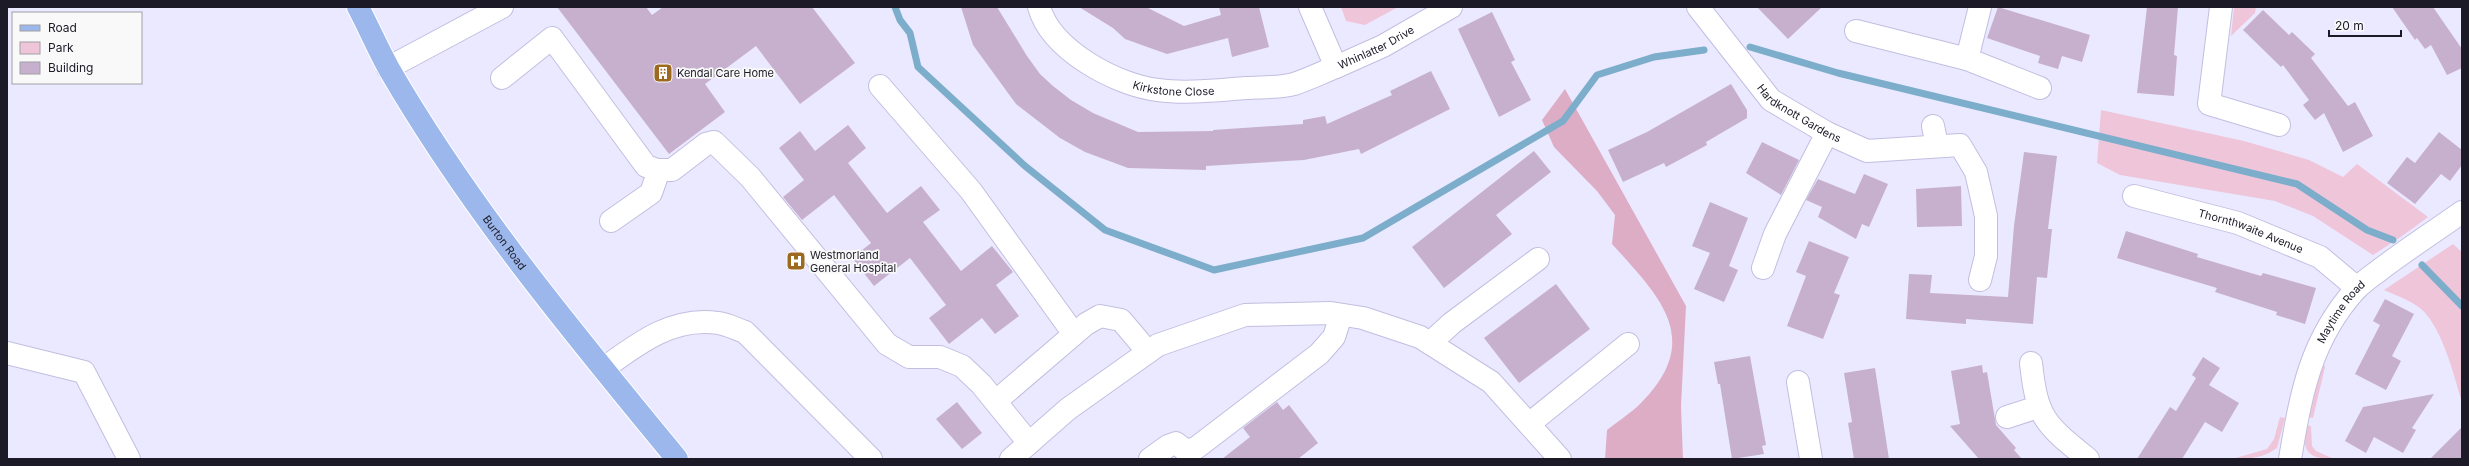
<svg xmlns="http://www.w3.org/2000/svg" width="2469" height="466" font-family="Inter,sans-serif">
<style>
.green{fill:#efc5da}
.forest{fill:#ddacc5}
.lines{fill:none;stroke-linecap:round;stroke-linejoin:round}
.stream{stroke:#7cadca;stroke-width:7}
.building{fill:#c7b0ce}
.minor-casing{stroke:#c2bee1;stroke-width:24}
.major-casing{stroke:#fff;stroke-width:24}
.minor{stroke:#fff;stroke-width:22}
.major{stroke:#9bb7eb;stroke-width:22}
.labels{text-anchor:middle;stroke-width:3.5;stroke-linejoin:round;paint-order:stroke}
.street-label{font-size:11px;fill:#1b1a26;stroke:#f9f9f9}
.poi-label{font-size:11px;fill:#1b1a26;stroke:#f9f9f9;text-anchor:start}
</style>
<rect width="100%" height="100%" fill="#ebe9ff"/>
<!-- green -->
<path class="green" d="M1341,7h57l-33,18 -19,-4z
M2234,7h22l-1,6 -24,23z
M2101,110l143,31 65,19 34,17 14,-13 71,53 -30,22 -3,-1 -5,6 -17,11 -60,-39 -38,-15 -155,-26 -23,-12z
M2453,244l9,8v150c-8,-26 -21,-81 -45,-96 -10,-7 -22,-11 -33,-16z
M2322,359l3,8 -12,51 -5,-1z
M2280,417l5,1 -8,30c-13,10 -29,11 -45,11l35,-10 7,-10z
M2306,425l5,1 1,20 4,5 18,8c-28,0 -32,-9 -28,-34z"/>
<!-- forest -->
<path class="forest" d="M1565,89l121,217 -5,100 2,53h-78l2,-29c11,-9 24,-17 34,-27 63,-64 19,-106 -29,-159l3,-29 -18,-24 -43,-44 -12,-27z"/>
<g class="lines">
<!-- stream -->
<path class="stream" d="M895,7l5,13 10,13 8,34 107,99 80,64 109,40 149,-32 200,-117 34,-46 57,-18 50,-7
M1750,47l88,26 459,111 70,46 26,10
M2422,265l40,41"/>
</g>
<!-- building -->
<path class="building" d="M557,7h89l6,8 11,-8h149l43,56 -55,41 -44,-58 -51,38 20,28 -56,42z
M961,7h36l30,49 13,18 13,12 18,14 22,13 45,19 75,-1v-1l90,-6v-4l22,-4 2,8 65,-29 -2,-4 41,-20 19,38 -89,45 -2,-5 -55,11 -98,6v4l-78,-2 -43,-16 -25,-14 -44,-34 -43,-59z
M1079,7h67l38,19 37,-11 -2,-8h40l10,40 -37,10 -4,-19 -61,16 -42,-15 -12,-11z
M1757,7h65l-34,32z
M1998,7l92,28 -8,27 -20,-6 -4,13 -20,-6 2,-7 -53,-18z
M2147,7h31l-4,48 3,1 -3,40 -37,-3z
M2392,7h41l29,42v19l-15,7 -16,-30 -6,4 -8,-11 -2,2z
M2263,10l26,25 3,-3 23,22 -4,4 37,48 7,-4 18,34 -30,16 -19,-39 -9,7 -12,-15 6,-5 -26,-35 -2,2 -38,-37z
M1492,12l23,48 -4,2 20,38 -32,17 -41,-88z
M1731,84l16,26v8l-41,24 1,3 -41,22 -2,-4 -41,19 -15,-32 39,-18z
M848,125l18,23 -18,15 39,50 34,-27 19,24 -17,12 38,49 31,-25 21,26 -17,13 23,31 -24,18 -13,-16 -33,26 -20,-26 17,-13 -36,-47 -36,28 -22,-28 19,-15 -37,-48 -32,25 -19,-23 21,-17 -25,-32 21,-17 15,20z
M2439,132l23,18v15l-12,16 -9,-7 -26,30 -28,-21 20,-26 8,6z
M1762,142l37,18 -18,35 -35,-22z
M1534,151l17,21 -55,43 16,19 -68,54 -32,-41z
M2024,152l33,4 -9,73h4l-5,49 -10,-1 -4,47 -67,-5v5l-60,-5 3,-45 23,1 -2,18 78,4 6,-71z
M1864,174l24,10 -19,43 -7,-3 -6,15 -38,-22 4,-10 -16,-7 12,-21 37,15z
M1961,186l1,40 -45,1 -1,-38z
M1710,202l38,16 -19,48 9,4 -14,32 -30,-13 16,-36 -18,-7z
M2126,231l72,23 -1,3 64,19 2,-3 53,15 -11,36 -29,-9 1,-3 -62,-20 2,-4 -100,-30z
M1809,241l40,16 -15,36 6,2 -17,44 -36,-13 19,-50 -10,-4z
M1556,284l34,45 -71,54 -35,-45z
M2385,299l29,15 -22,42 9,5 -15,29 -31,-16 25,-49 -7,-4z
M1750,356l16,89 -4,1 2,8 -32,5 -12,-75h-2l-4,-22z
M2203,357l17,11 -11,17 30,18 -17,29 -17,-10 -23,37h-45l33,-52 6,4 20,-33 -4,-3z
M1982,365l1,8 4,-1 9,53 20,23 -2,2 8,9h-43l-29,-33 10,-2 -9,-53z
M1875,368l14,91h-35l-6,-36 4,-1 -8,-49z
M2434,394l-22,34 4,2 -13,23 -29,-16 -8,16 -21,-12 18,-34z
M957,402l25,31 -20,16 -26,-30z
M1277,402l6,8 6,-5 29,38 -20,16h-76l28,-22 -7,-9z
M2462,427v32h-32z"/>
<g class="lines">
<defs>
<g id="minor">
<path id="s1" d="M1039,7c12,43 77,78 119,83 28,4 60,0 88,-2 15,-1 34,0 48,-4 15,-5 29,-12 42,-17"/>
<path id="s2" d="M1310,7l26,60 47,-21 68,-39"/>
<path id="s3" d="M1698,7l73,93 56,33 40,18 93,-6 16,27 10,44v40l-6,24"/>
<path d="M2221,7l-12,97 70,21"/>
<path d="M1856,31l111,28 73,29"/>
<path d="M1967,59l13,-52"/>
<path d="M388,68l114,-61"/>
<path d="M502,78l50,-40 94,128 11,4h15l34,-26 8,-2 36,35 137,167 22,13h31l22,9 19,18 48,59"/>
<path d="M880,86l91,105 103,143"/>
<path d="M1933,126l4,19"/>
<path id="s4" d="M2134,196l104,27 82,34 37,31"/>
<path d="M611,221l40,-28 8,-23"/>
<path d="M1763,268l12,-34 52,-101"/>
<path d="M1430,343l22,-20 86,-64"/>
<path d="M7,353l77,19 45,87"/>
<path d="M2031,363c6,56 14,61 57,96"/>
<path d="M603,369c34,-25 70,-53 115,-46 9,1 18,6 27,9l126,127"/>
<path d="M1798,382l13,77"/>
<path d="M996,401l90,-77 14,-8 21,4 27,32"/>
<path d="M2007,417l31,-10"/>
<path d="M1529,424l99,-80"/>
<path d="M1011,459l57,-50 90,-64 87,-30 86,-2 32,5 57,19 71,45 69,77"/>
<path d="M1150,459l18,-13 8,-3 10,8 10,-3 123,-94 15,-17 7,-22"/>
<path id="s5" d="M2290,459c11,-65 20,-119 66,-170 6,-6 14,-12 21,-17 27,-21 57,-40 85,-60"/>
</g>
<g id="major">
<path id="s6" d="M358,7c11,21 20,42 31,62 81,140 186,266 288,390"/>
</g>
</defs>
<!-- minor casing -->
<use href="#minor" class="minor-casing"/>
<!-- major casing -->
<use href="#major" class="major-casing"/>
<!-- minor -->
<use href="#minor" class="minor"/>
<!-- major -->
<use href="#major" class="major"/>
</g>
<!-- icons -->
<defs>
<symbol id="building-square" viewBox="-11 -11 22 22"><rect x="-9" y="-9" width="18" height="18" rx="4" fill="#9d6920" stroke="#f9f9f9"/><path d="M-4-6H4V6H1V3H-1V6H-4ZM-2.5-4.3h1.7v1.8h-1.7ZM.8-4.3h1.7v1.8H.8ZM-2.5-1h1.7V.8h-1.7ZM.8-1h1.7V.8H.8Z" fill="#fff"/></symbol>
<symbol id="hospital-square" viewBox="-11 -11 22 22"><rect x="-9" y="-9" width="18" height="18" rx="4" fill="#9d6920" stroke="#f9f9f9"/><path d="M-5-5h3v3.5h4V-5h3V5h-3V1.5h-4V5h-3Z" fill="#fff"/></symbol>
</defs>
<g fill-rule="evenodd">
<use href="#building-square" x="652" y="62" width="22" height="22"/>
<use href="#hospital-square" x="785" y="250" width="22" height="22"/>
</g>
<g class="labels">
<!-- street labels -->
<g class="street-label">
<text dy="4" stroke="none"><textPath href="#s2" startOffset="110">Whinlatter Drive</textPath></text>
<text dy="4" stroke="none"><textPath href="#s1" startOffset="167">Kirkstone Close</textPath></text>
<text dy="4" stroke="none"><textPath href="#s3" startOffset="149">Hardknott Gardens</textPath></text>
<text dy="4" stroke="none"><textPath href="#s4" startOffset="122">Thornthwaite Avenue</textPath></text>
<text dy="4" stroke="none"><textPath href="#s6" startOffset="278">Burton Road</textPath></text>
<text dy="4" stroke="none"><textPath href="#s5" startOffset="158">Maytime Road</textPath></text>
</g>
<!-- poi labels -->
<g class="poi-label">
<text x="677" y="77">Kendal Care Home</text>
<text x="810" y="259">Westmorland<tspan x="810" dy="13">General Hospital</tspan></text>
</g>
</g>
<!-- border -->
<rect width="2469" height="466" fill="none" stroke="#1b1a26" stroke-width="16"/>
<!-- legend -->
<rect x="12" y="12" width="130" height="72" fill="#f9f9f9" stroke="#a0a0a5"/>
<rect x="20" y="25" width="20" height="6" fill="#9bb7eb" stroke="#a0a0a5"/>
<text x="48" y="32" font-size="12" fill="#1b1a26">Road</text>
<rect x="20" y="42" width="20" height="12" fill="#efc5da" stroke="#a0a0a5"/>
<text x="48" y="52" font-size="12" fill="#1b1a26">Park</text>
<rect x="20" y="62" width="20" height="12" fill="#c7b0ce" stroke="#a0a0a5"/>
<text x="48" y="72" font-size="12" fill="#1b1a26">Building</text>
<!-- scale -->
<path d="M2329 30v6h72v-6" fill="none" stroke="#1b1a26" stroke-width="2"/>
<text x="2335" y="30" font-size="12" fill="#1b1a26" stroke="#f9f9f9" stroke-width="3" paint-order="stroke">20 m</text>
</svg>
